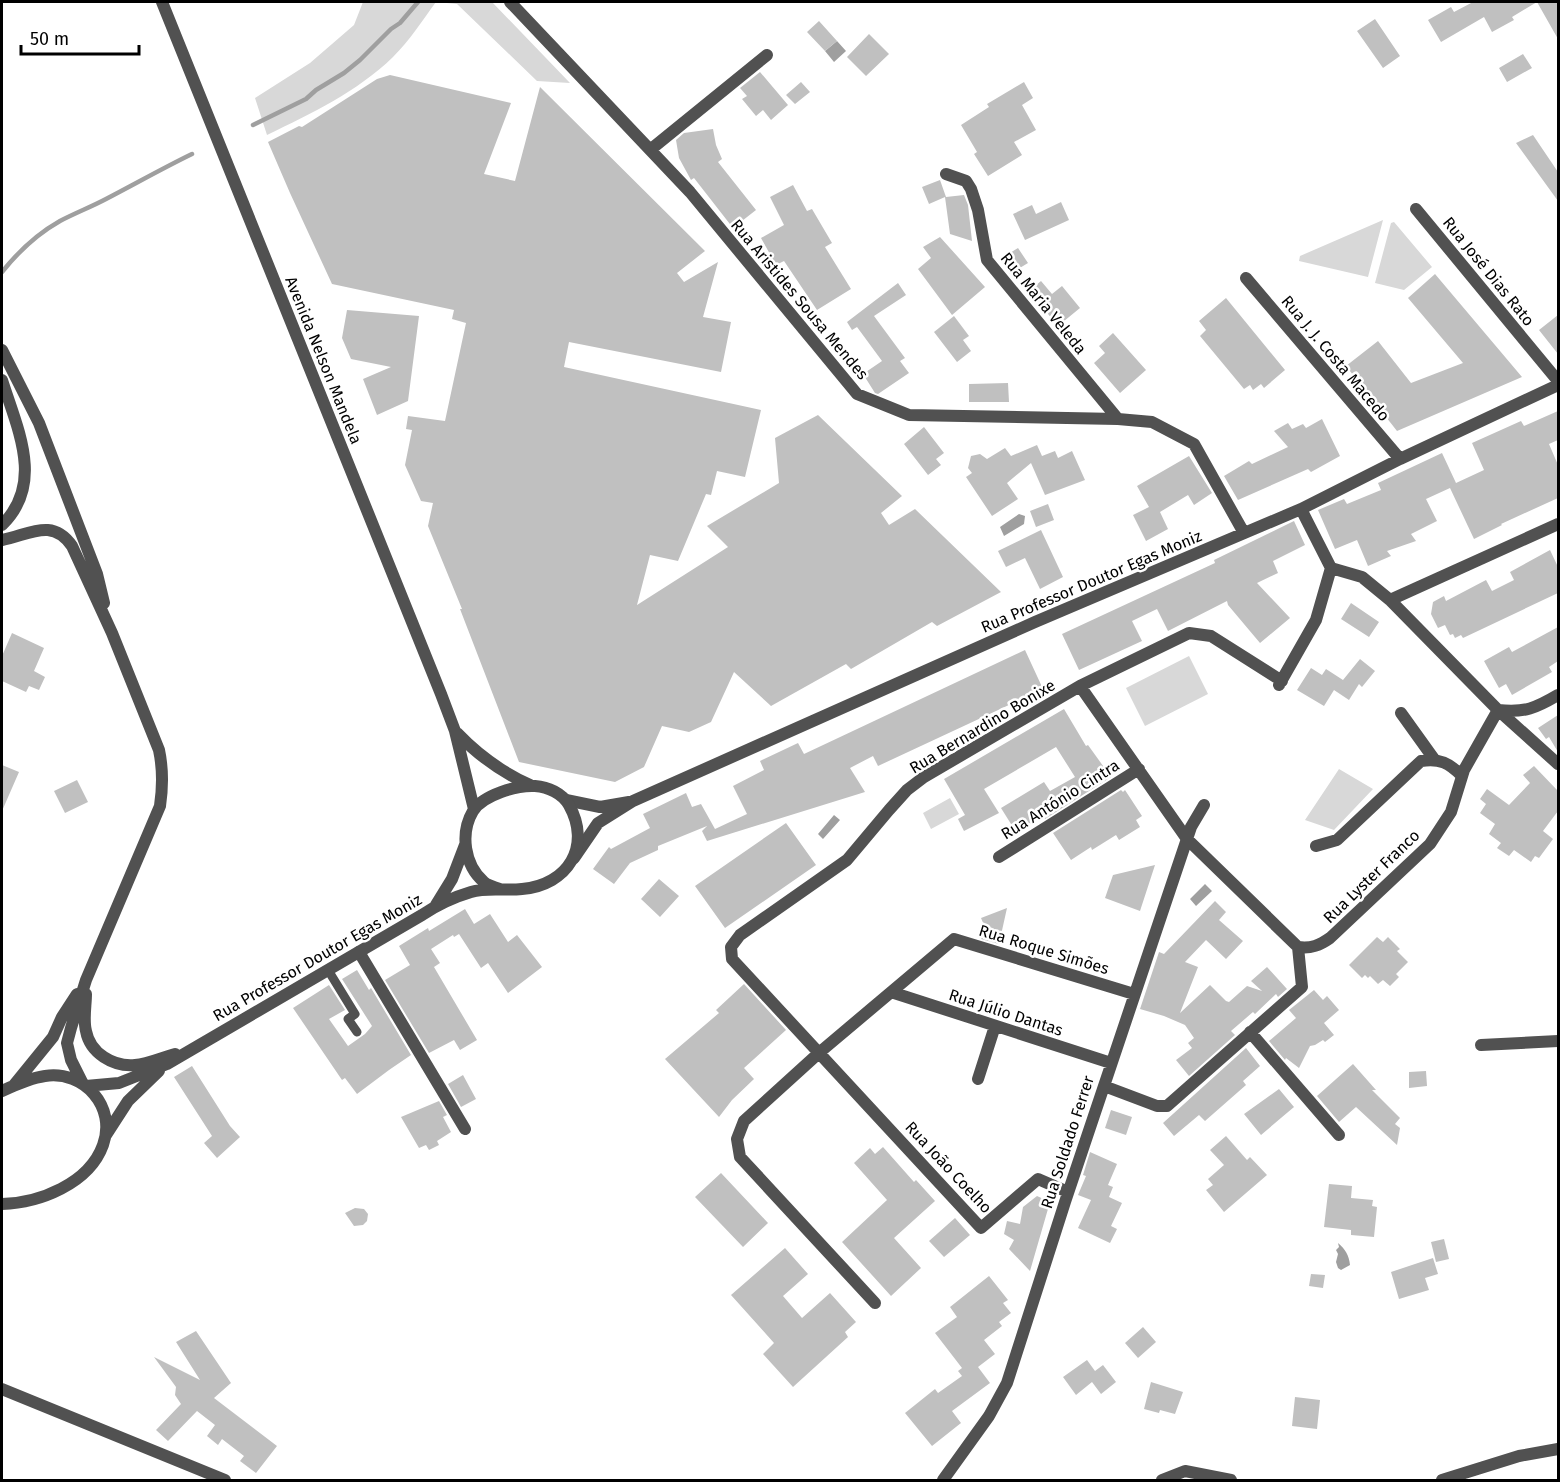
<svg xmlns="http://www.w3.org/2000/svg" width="1560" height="1482" font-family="'Fira Sans',sans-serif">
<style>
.green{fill:#d8d8d8}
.water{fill:#9f9f9f}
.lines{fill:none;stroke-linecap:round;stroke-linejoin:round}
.stream{stroke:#9f9f9f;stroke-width:4.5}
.building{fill:#c0c0c0}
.service{stroke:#515151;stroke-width:9}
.minor{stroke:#515151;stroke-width:12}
.tertiary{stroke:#515151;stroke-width:12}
.labels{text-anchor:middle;stroke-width:5;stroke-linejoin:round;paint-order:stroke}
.street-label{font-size:16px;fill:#000;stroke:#fff}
</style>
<rect width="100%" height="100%" fill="#fff"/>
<!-- green -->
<path class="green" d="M363,2h129l78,81 -33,-2 -80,-77 -21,-2c-14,19 -26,38 -43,55 -36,35 -81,56 -126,78l-12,-37 55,-35 44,-38z
M1383,220l-15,57 -69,-16 1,-5z
M1394,222l38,45 -28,23 -29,-7 16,-60z
M1189,656l19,38 -63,32 -19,-38z
M1339,769l34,20 -39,41 -29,-10z
M950,798l9,16 -28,15 -8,-16z"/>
<!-- water -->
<path class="water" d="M837,41l9,10 -12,11 -9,-11z
M1019,514l6,2 -1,8 -20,12 -4,-9z
M834,815l6,5 -17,19 -5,-5z
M1205,884l7,7 -16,15 -6,-7z
M1338,1243c7,6 11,12 12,22l-9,5 -3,-2 -2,-6 2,-8 -2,-4 3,-3z"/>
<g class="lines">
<!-- stream -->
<path class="stream" d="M253,125l53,-26 10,-9 28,-17 16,-13 31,-31 9,-6 18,-21
M2,272c16,-20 35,-38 58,-51 15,-8 31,-14 46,-22 29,-15 57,-31 86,-45"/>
</g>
<!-- building -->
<path class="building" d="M1473,2h85v37l-21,-37 -25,15 2,3 -22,12 -8,-15 -43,25 -13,-22 23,-13 3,5z
M1375,19l25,37 -17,12 -26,-37z
M819,21l18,20 -12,10 -18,-19z
M869,34l20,20 -23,22 -19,-19z
M1523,54l9,14 -25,14 -8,-14z
M760,72l28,33 -17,15 -8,-10 -7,6 -14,-17 5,-3 -7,-8z
M390,75l121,28 -27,71 31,7 25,-94 165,164 -28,22 7,9 34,-20 -15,55 28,5 -10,50 -152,-30 -5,25 197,43 -16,67 -28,-6 -6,24 -5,-1 -28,67 -28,-6 -13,50 91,-58 -21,-21 72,-43 -4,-45 43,-23 84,81 -21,17 8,12 26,-16 86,83 -64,34 -5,-4 -81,47 -5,-5 -75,42 -37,-34 -23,50 -22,10 -27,-6 -18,41 -29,15 -96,-20 -59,-153h2l-34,-83 5,-23 -12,-2 -16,-36 7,-35 -6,-1 2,-13 37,5 21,-98 -14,-4 2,-9 -122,-26 -42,-91 -22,-51 31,-16 3,1 75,-48z
M801,82l9,10 -15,12 -9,-9z
M1024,82l9,16 -11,7 14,25 -22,12 8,13 -34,21 -14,-22 3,-2 -16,-27 28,-18 -2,-3z
M713,129l3,16 6,14 -4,3 38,48 -23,18 -39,-50 -3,2 -12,-22 -3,-18 8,-7z
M1533,135l25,37v29l-42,-58z
M940,180l6,17 18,-2 4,10 4,36 -22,-7 -5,-37 -16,7 -7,-17z
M793,185l14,26 5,-2 20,34 -7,4 26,42 -34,21 -33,-49 -8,4 -15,-27 23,-13 -14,-28z
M1061,202l8,18 -44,20 -12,-26 19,-9 4,9z
M940,237l45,50 -33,28 -34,-46 13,-11 -8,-11z
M1018,248l10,15 -18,11 -10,-15z
M1435,274l87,103 -125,54 -51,-65 32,-25 33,42 52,-20 -55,-65z
M1041,281l11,13 10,-8 18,22 -22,18 -29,-35z
M898,283l8,12 -32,21 31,42 -5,3 9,12 -31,21 -3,-1 -12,-19 19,-13 -25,-34 -5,3 -5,-8z
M1226,298l59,72 -21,18 -3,-4 -8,6 -3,-5 -6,4 -44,-53 6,-6 -7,-9z
M347,310l72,6 -11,85 -31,14 -14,-36 28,-12 -40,-8 -9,-21z
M1558,315v39l-19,-24z
M954,316l15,20 -6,4 8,11 -14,11 -23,-30z
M1113,333l33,37 -26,23 -26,-30 11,-10 -6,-7z
M1008,383l1,19h-40v-18z
M1558,411v29l-9,4 9,21v33l-57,26 1,1 -28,14 -24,-51 -24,11 11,22 -26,13 5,7 -29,10 4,5 -23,10 -11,-26 -22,9 -17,-39 26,-11 3,5 34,-14 -3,-7 64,-30 14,30 28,-13 -12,-27 49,-22 3,5z
M1322,419l18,37 -29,16 -3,-3 -70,31 -14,-24 25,-15 3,3 36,-17 -14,-16 14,-8 4,6 11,-5 3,4z
M924,427l20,26 -8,6 5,6 -13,10 -24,-31z
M1037,445l5,11 13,-5 3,7 14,-7 13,29 -40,15 -14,-32 -24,20 11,16 -26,17 -26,-39 6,-4 -4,-5 3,-12 9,-2 7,5 18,-11 6,8z
M1189,456l23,37 -18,12 -6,-10 -28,17 8,17 -22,12 -13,-26 16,-8 -12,-21z
M1048,504l6,16 -18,7 -6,-16z
M1294,521l11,24 -32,16 5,12 -21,10 33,35 -30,25 -32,-38 -1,-4 -59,30 -11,-22 -25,12 10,20 -63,29 -17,-36 153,-71 -1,-3z
M1041,530l22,47 -23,12 -15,-31 -19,9 -8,-16z
M1550,550l8,17v26l-95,45 -2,-3 -6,3 -2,-4 -3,1 -5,-10 -7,3 -7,-14 2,-12 11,-6 2,5 40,-21 6,11 22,-11 -4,-8z
M1351,603l28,19 -10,15 -28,-18z
M1558,627v34l-9,6 3,5 -40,23 -6,-11 -7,4 -15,-27 25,-14 3,5z
M12,633l32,15 -10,23 11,6 -6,13 -10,-4 -3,6 -24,-11v-25z
M1025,650l18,39 -165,77 -5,-10 -23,12 15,24 -158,49 -5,-10 5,-5 -49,20v4l-28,13 -16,21 -21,-15 16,-22 2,2 39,-21 -7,-14 43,-21 6,14 9,-3 14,25 32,-15 -14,-28 31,-16 -4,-9 38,-18 6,11z
M1360,659l15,12 -13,16 -3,-3 -10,16 -15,-10 -10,16 -27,-16 14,-22 11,7 4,-6 17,11z
M1064,709l22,37 2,-1 23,32 -66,42 -2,-3 -27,16 -15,-24 43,-26 6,9 25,-14 -19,-30 -72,42 15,24 -35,18 -6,-12 7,-4 -21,-36z
M1558,715v37l-9,-15 -3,2 -8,-11z
M2,765l17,7 -17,39z
M1534,766l24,25v20l-15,20 10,8 -14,19 -4,-2 -4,6 -17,-12 -5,6 -12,-8 4,-5 -12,-9 6,-10 -15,-11 6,-9 -6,-5 7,-10 22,16 21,-22 -7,-8z
M77,780l11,22 -23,11 -11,-22z
M1121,790l2,2 2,-2 17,26 -6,4 4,7 -21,13 -3,-5 -24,15 -1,-3 -20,13 -18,-27z
M786,823l30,42 -91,63 -30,-42z
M1155,865l-15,46 -35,-13 8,-23z
M659,879l20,17 -19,21 -19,-18z
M1215,901l11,11 -7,8 24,21 -17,18 -20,-19 -21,22 13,5 -18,46 30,-28 16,16 3,1 18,-16 15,5 -11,-10 16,-14 20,22 -9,8 -2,-3 -21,20 -2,-2 -22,19 4,4 -46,41 -13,-16 16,-12 -4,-5 6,-5 -9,-13 -21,-9 -24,-7 19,-57 5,2z
M1007,908l-8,36 -18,-5 3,-14 -3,-7z
M465,909l9,15 16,-10 18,28 9,-7 25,32 -34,26 -20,-30 -7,5 -22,-34 -5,3 -1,-2 -22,14 9,14 -6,4 43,73 -17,10 -6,-10 -25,13 -44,-73 25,-15 -11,-19 29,-18 1,3z
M1377,937l6,5 5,-5 12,12 -3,2 11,11 -12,12 3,3 -9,9 -7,-6 -5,4 -8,-8 -2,2 -3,-3 -3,3 -13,-13z
M357,970l12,20 2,-2 40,67 -22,15 -32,24 -12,-16 -3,2 -49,-72 36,-23 16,25 -16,9 19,27 17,-12 7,-8 -30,-47z
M744,984l42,46 -42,38 10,11 -22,21 -13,17 -54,-58 54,-46 -3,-3z
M1314,990l9,10 4,-4 12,14 -15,13 10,12 -9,7 -2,-2 -8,5 -5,1 -11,22 -13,-10 -1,2 -16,-19 27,-23 -7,-8z
M1246,1048l14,18 -17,15 3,4 -41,36 -6,-6 -25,21 -11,-13z
M1353,1064l23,26h-4l28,28 -5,6 5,4 -3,17 -41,-38 -17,15 -22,-26z
M192,1066l38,60 10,11 -23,21 -13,-15 8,-7 -38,-59z
M1426,1071l1,15 -18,2v-16z
M463,1075l13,24 -15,8 -13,-23z
M1279,1089l15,18 -33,28 -17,-21z
M439,1101l8,14 -4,2 8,15 -14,9 2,4 -10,5 -3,-5 -7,3 -18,-31z
M1111,1110l21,7 -6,18 -21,-7z
M1226,1136l21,24 3,-3 17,18 -43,37 -18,-22 7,-5 -5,-6 16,-14 -14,-15z
M883,1147l31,35 2,-2 19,21 -41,37 27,30 -30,28 -49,-54 45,-42 -33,-37 16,-15 5,6z
M1090,1152l27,12 -9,21 5,2 -4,10 13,6 -11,23 6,3 -7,14 -32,-15 13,-28 -13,-5 8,-19 -3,-1z
M721,1173l47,50 -25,24 -48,-50z
M1329,1184l23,2 -1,12 22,2 -1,6 5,1 -3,30 -23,-2v-5l-27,-3z
M1037,1196l13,6 -20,69 -21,-22 5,-9 -10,-6 3,-13 13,3 3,-17z
M355,1208l9,1 4,5 -1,7 -4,4 -9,1 -9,-13z
M955,1218l15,17 -26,22 -15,-16z
M1444,1239l5,20 -13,3 -5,-20z
M785,1248l23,26 -25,22 19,22 28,-25 26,29 -11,10 3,5 -55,50 -30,-33 11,-11 -43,-48z
M1433,1258l5,16 -13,4 4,12 -30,9 -8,-27z
M1311,1274l14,1 -2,13 -14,-2z
M989,1276l19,24 -5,3 8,10 -12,9 3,4 -18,14 11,14 -17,13 12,16 -38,28 9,12 -29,23 -27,-33 30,-24 3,4 24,-17 -4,-5 4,-3 -27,-35 22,-16 -7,-10z
M1143,1327l13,15 -18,16 -13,-15z
M196,1331l35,52 -17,15 63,48 -21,27 -16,-12 4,-5 -22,-17 -4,6 -11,-9 8,-11 -18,-14 -29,30 -12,-11 25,-26 -6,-9 1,-8 -22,-30 46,23 -24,-38z
M1087,1360l8,11 8,-6 13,17 -15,12 -9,-12 -16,13 -13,-18z
M1151,1382l32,10 -8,22 -15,-4 -1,3 -15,-4z
M1295,1397l25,3 -3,29 -25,-3z"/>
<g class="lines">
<!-- service -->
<path class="service" d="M328,970l27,44 -7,5 9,13"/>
<!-- minor -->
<path class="minor" d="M510,2l180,190 167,202 52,21 209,4 34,3 42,22 50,89
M650,150l117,-95
M946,174l20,7 5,8 7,21 9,50 131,159
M1416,209l142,172
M1246,278l154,181
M1301,509l30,59 31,9 28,23 108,110 60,54
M1390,600l168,-76
M1279,685l37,-65 15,-52
M1080,686l107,153 111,108
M1498,710c27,3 38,-2 60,-15
M1401,713l33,46
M566,800l34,7 29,-5
M1316,846l21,-6 84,-79c19,-3 28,2 41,15
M999,857l140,-88
M574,858l24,-35 35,-22 402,-179 266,-113 99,-50 158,-74
M1298,947c13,2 22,-2 32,-9l100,-94 21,-32 13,-42 34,-60
M359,952l106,177
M891,992l220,71
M1250,1032l89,103
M1481,1045l77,-4
M978,1079l17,-53
M1104,1086l53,20h10l135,-119 -4,-40
M1068,1192l-30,-13 -57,49 -249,-269 -1,-12 9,-12 107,-75 42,-50 18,-20 17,-13 156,-91 109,-53 22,3 71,45
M875,1303l-135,-146 -3,-18 7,-18 76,-69 134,-113 180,55
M2,1389l223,91
M943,1480l46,-64 18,-33 58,-181 126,-375 13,-22
M1162,1480l23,-9 46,9
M1442,1480l77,-24 39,-7"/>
<!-- tertiary -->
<path class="tertiary" d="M162,2l279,692 14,37 19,78
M2,350l37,73 58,151 7,29
M2,380c15,48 43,103 0,145
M2,540c27,-5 50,-23 70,6l40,87 47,117c4,19 4,36 1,56l-74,174 -15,48 -4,15 4,17 11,22
M457,733c22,23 44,39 73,52
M436,905l16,-26 13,-34
M86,994c0,11 -3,26 0,37 4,22 27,36 49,34 13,-1 28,-8 40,-11
M14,1085l39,-48 9,-20 15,-23
M86,1086l33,-3 48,-19 255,-149c15,-10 32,-18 49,-23 16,-5 34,-1 51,-3 46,-4 70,-43 47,-84 -7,-12 -21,-18 -34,-19 -18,-1 -52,9 -62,25 -13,22 -9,54 11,71 4,4 11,5 16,7
M2,1091c13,-6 28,-13 43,-15 39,-6 72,31 58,69 -14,39 -64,58 -101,59
M106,1135l22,-34 31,-30"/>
</g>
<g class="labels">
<!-- street labels -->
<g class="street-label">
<text transform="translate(1489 271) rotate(51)" y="6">Rua José Dias Rato</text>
<text transform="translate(800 299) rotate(50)" y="6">Rua Aristides Sousa Mendes</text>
<text transform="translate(1044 303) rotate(51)" y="6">Rua Maria Veleda</text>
<text transform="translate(1336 358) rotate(50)" y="6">Rua J. J. Costa Macedo</text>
<text transform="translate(324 360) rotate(68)" y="6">Avenida Nelson Mandela</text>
<text transform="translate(1091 581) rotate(-23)" y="6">Rua Professor Doutor Egas Moniz</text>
<text transform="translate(982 726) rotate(-31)" y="6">Rua Bernardino Bonixe</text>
<text transform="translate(1060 799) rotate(-32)" y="6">Rua António Cintra</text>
<text transform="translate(1371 876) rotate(-44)" y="6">Rua Lyster Franco</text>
<text transform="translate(1044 949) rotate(17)" y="6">Rua Roque Simões</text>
<text transform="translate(317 957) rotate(-30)" y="6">Rua Professor Doutor Egas Moniz</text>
<text transform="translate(1006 1012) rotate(18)" y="6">Rua Júlio Dantas</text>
<text transform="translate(1067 1142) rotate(-72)" y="6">Rua Soldado Ferrer</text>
<text transform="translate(949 1167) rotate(47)" y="6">Rua João Coelho</text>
</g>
</g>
<!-- border -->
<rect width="1560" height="1482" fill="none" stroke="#000000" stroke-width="6"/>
<!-- scale -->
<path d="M21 45v9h118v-9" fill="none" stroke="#000000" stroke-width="3"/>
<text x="30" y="45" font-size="18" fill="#000000" stroke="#ffffff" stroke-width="4.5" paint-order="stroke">50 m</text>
</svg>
